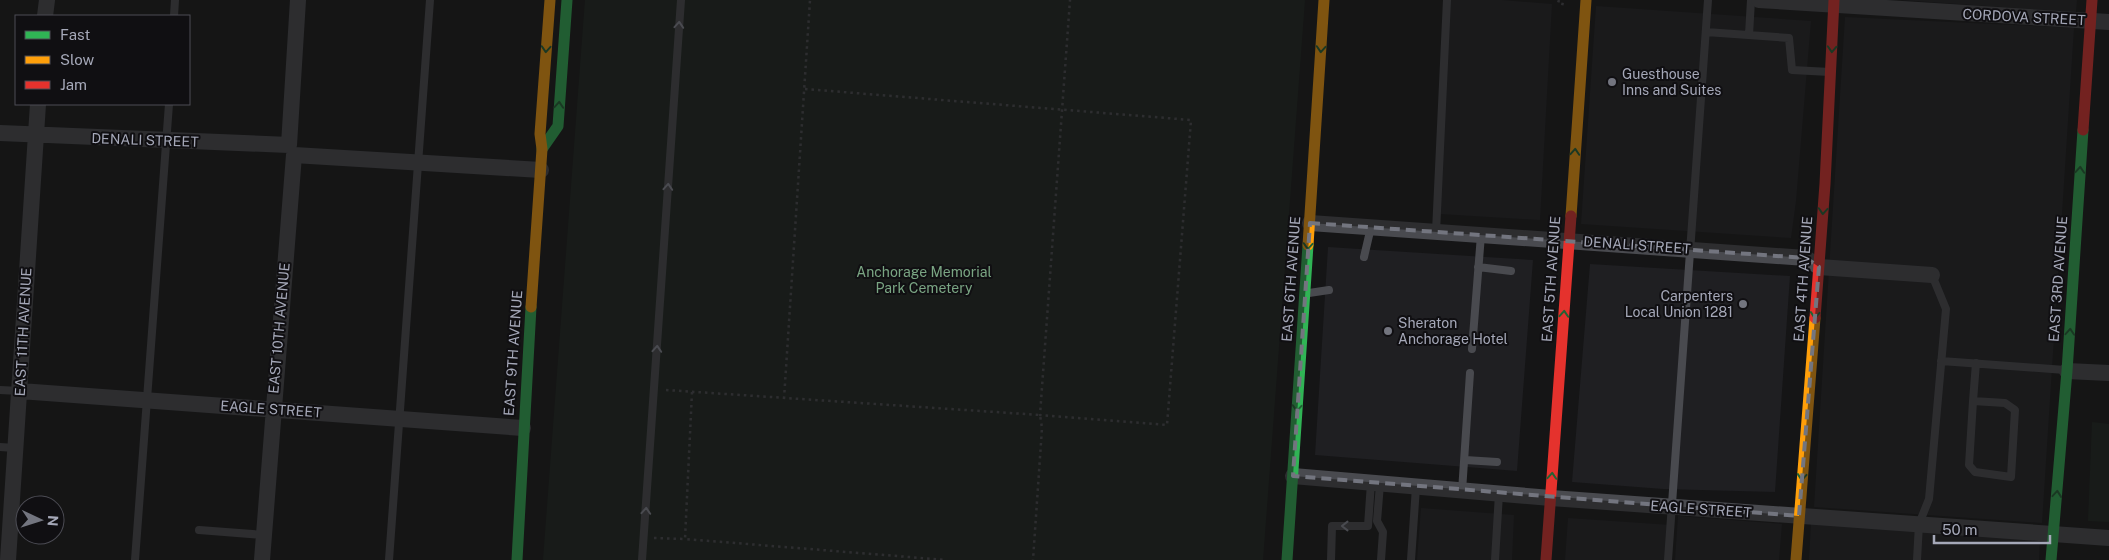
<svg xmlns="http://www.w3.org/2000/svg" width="2109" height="560" font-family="'Public Sans',sans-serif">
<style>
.built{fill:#1f1f22}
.green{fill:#1b231d}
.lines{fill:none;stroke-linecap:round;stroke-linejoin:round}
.path{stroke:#4b4b50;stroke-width:2.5;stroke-dasharray:2.5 4;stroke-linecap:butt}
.lane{stroke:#494a4f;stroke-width:8}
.street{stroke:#494a4f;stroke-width:16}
.fast{stroke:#30b455;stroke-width:11}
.slow{stroke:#ff9f0a;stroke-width:11}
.jam{stroke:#e5322d;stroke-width:11}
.oneway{stroke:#898c98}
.oneway2{stroke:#206234}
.marked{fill:none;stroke:#73757f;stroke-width:4;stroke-dasharray:10 6;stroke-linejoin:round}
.poi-dot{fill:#73757f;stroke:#100f12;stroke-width:2}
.labels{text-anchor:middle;stroke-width:4;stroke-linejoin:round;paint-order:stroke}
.street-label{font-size:14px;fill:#a5a8b8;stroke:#100f12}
.poi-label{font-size:14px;fill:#a5a8b8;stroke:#100f12;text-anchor:start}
.park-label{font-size:14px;fill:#7aa583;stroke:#100f12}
</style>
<rect width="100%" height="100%" fill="#151516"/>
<!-- built -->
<path class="built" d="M1448,0h54l50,4 -12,216 -100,-6z
M1900,0h177l-1,12z
M1596,6l215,15 -15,180 -5,37 -210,-14z
M1845,17l229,11 -32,495 -228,-16z
M1328,247l205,13 -16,211 -202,-16z
M1590,264l200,12 -15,216 -112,-3 -91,-7z
M1421,508l93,7 -2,45h-95z
M1678,516l104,8 -3,36h-104z
M1568,518l103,7 -3,35h-103z
M1811,523l229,16 -1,21h-230z"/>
<!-- green -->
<path class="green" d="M585,0h720l-42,560h-720z
M2092,422l17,2v98l-21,-1z"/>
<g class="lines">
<!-- path -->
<path class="path" d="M1559,0l-1,3 9,2
M805,89l386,31 -24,305 -127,-10 30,-415
M666,390l374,25 2,13 -9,132
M692,392l-7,147 261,21
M784,399l26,-399
M654,538l31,1"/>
<!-- lane -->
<path class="lane" d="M174,16l1,-16
M1706,32l83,6 3,32 38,2
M1749,35l2,-35
M1436,232l11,-232
M1364,257l7,-30
M1478,267l33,4
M1309,293l20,-3
M1472,349l9,-114
M1941,361l124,9
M0,390l20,1
M1973,401l-4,64 6,7 36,5 4,-67 -10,-7 -32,-2 3,-38
M0,447l15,1
M1465,460l32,2
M1380,484l-3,37 6,11 -2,28
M1462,491l8,-118
M199,530l65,5
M135,560l34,-456
M389,560l41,-560
M642,560l39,-560
M1331,560l1,-34h36l3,-43
M1411,560l5,-73
M1495,560l4,-66
M1668,560l40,-560
M1917,560l2,-36 10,-25 17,-190 -14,-34"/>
<!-- street -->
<path class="street" d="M1759,0l350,22
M45,16l2,-16
M0,133l289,12 9,-145
M1310,223l496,35 13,9 113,8
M2067,371l42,2
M20,391l503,37
M1293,476l258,22 558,40
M8,560l30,-456
M262,560l32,-405 247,15"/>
<!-- fast -->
<path class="fast" d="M542,149l16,-23 9,-126
M517,560l14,-253
M1287,560l21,-315
M2051,560l16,-189 16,-241"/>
<!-- slow -->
<path class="slow" d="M1571,216l15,-216
M1308,245l16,-245
M531,307l11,-158 -2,-15 10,-134
M1796,560l19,-242"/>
<!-- jam -->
<path class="jam" d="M2083,130l9,-130
M1815,318l10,-134 9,-184
M1546,560l25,-344"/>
</g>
<!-- one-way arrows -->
<defs><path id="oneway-chevron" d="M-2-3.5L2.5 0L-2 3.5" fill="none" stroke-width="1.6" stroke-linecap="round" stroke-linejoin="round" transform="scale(1.25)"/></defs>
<g class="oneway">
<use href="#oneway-chevron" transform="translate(679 25) rotate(-86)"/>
<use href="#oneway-chevron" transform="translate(668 187) rotate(-86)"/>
<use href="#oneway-chevron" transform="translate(657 349) rotate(-86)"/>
<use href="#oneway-chevron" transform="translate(646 511) rotate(-86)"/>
<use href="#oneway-chevron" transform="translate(1345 526) rotate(-180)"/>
</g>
<g class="oneway2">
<use href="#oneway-chevron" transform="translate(546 49) rotate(94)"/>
<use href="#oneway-chevron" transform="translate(1321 49) rotate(94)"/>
<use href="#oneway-chevron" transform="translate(1832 49) rotate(93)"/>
<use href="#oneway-chevron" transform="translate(559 105) rotate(-86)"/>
<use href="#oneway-chevron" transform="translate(1575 152) rotate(-86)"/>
<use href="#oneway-chevron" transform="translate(2080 170) rotate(-86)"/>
<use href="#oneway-chevron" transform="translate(1823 211) rotate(94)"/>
<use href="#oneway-chevron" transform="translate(1308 246) rotate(94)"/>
<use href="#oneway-chevron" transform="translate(1564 314) rotate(-86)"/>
<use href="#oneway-chevron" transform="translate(1815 315) rotate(95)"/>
<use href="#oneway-chevron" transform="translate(2070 332) rotate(-86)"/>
<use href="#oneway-chevron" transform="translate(1297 408) rotate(94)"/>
<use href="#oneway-chevron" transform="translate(1552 476) rotate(-86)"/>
<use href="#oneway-chevron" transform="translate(1802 477) rotate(95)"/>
<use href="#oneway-chevron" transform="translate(2057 494) rotate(-85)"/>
</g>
<!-- marked area -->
<path d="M0 0H2109V560H0ZM1310,223l496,35 13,9 -20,249 -506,-40z" fill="#151516" fill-opacity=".55" fill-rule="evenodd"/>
<path class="marked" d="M1310,223l496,35 13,9 -20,249 -506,-40z"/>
<!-- markers -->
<g class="poi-dot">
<circle cx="1612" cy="82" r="5"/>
<circle cx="1743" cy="304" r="5"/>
<circle cx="1388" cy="331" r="5"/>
</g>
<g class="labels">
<!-- street labels -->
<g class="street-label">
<text transform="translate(2024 17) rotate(3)" y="5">CORDOVA STREET</text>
<text transform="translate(145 140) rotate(2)" y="5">DENALI STREET</text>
<text transform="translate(1637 245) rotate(4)" y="5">DENALI STREET</text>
<text transform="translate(1291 279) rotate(-86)" y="5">EAST 6TH AVENUE</text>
<text transform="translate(1551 279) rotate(-86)" y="5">EAST 5TH AVENUE</text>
<text transform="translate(1803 279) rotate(-86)" y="5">EAST 4TH AVENUE</text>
<text transform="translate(2058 279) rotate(-86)" y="5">EAST 3RD AVENUE</text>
<text transform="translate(279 328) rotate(-85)" y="5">EAST 10TH AVENUE</text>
<text transform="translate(23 332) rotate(-87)" y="5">EAST 11TH AVENUE</text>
<text transform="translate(513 353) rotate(-86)" y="5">EAST 9TH AVENUE</text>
<text transform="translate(271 409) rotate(4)" y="5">EAGLE STREET</text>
<text transform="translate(1701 509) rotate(4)" y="5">EAGLE STREET</text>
</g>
<!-- poi labels -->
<g class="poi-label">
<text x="1622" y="79">Guesthouse<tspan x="1622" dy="16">Inns and Suites</tspan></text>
<text x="1733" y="301" text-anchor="end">Carpenters<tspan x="1733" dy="16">Local Union 1281</tspan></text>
<text x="1398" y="328">Sheraton<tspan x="1398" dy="16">Anchorage Hotel</tspan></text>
</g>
<!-- park labels -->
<g class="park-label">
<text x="924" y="277">Anchorage Memorial<tspan x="924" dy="16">Park Cemetery</tspan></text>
</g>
</g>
<!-- legend -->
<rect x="15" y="15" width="175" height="90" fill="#100f12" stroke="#4c4c54"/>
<rect x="25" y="31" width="25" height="8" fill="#30b455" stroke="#4c4c54"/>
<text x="60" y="40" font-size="15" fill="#a5a8b8">Fast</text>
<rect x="25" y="56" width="25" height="8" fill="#ff9f0a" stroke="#4c4c54"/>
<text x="60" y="65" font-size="15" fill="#a5a8b8">Slow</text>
<rect x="25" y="81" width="25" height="8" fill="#e5322d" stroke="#4c4c54"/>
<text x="60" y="90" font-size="15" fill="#a5a8b8">Jam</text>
<!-- north arrow -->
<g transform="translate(40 520) rotate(94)"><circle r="24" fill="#100f12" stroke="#4c4c54"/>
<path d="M0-4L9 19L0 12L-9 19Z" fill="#73757f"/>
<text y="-8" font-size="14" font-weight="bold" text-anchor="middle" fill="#a5a8b8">N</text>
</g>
<!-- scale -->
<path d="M1934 535v8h116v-8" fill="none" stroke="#a5a8b8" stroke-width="2.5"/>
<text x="1942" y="535" font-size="15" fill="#a5a8b8" stroke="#100f12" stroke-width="4" paint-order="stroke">50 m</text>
</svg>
